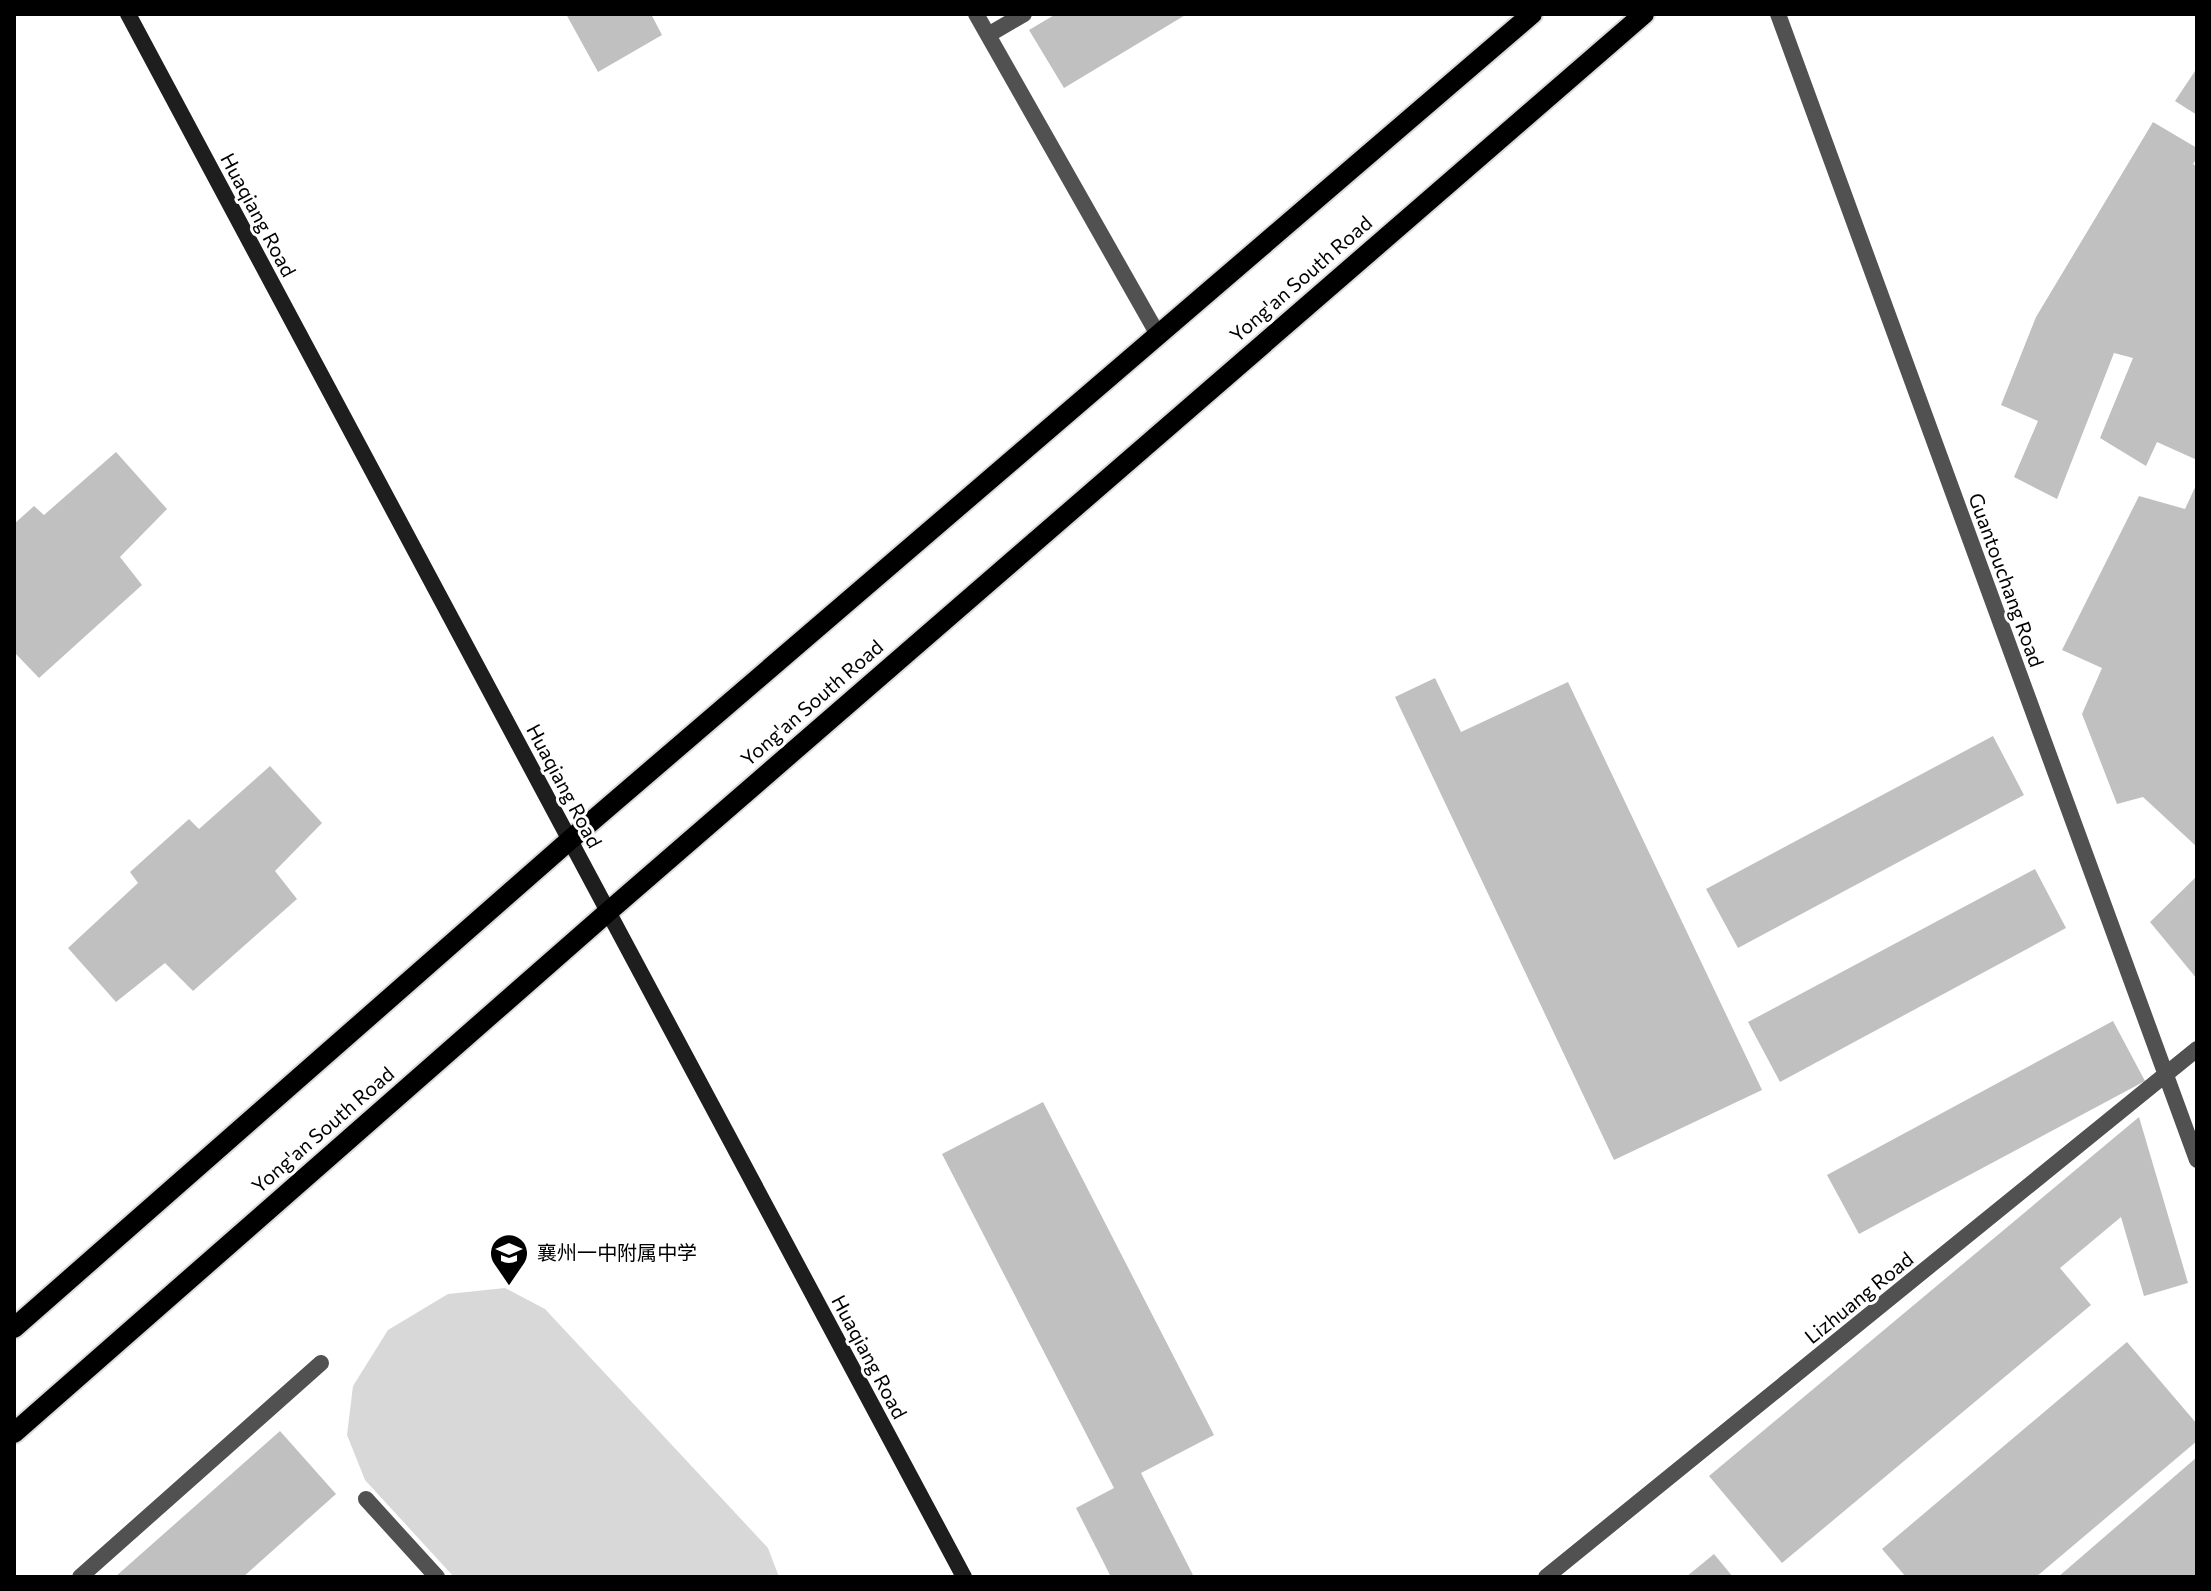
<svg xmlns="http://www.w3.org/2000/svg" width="2211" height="1591" font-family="Commissioner,'Noto Sans SC',sans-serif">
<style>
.green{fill:#d8d8d8}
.building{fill:#c0c0c0}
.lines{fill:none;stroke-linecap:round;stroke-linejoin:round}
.primary-casing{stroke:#dbdbdb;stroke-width:24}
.lane{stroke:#515151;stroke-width:16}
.street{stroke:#515151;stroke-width:16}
.secondary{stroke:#1e1e1e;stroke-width:16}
.primary{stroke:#000;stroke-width:20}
.labels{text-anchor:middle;stroke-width:6;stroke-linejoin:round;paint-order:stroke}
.street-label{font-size:20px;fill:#000;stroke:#fff}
.poi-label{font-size:20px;fill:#000;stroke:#fff;text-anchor:start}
</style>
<rect width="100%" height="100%" fill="#fff"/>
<!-- green -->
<path class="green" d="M505,1288l40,21 223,239 11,29h-325l-89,-97 -18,-45 6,-49 35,-56 60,-36z"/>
<!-- building -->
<path class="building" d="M566,14h85l11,21 -64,37z
M1056,14h131l-123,74 -35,-58z
M2197,68v47l-22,-14z
M2153,122l44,26v10l-4,6 4,3v293l-40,-18 -11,24 -46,-28 33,-80 -19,-5 -57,146 -43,-22 24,-56 -37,-16 35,-88z
M116,452l51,57 -47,48 22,28 -103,93 -25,-26v-128l20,-18 10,9z
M2197,483v364l-54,-50 -26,7 -35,-90 20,-46 -40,-18 77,-154 46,13z
M1435,678l26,54 107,-50 194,408 -148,70 -219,-463z
M1993,736l31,59 -286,153 -32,-59z
M270,766l52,57 -47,48 22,28 -104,92 -28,-28 -49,39 -48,-54 70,-65 -8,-11 59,-53 10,10z
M2035,869l31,59 -286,154 -32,-60z
M2197,876v103l-47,-57z
M2113,1021l32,60 -286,153 -32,-59z
M1043,1102l171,333 -73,38 53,104h-83l-35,-69 38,-20 -172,-334z
M2139,1117l49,166 -44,13 -23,-79 -61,51 31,37 -309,258 -73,-87z
M2127,1342l70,82v17l-161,136h-130l-24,-28z
M280,1431l56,63 -93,83h-128z
M2197,1457v120h-139z
M1714,1554l19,23h-47z"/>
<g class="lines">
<defs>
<path id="primary" d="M14,1328l557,-489 961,-825
M14,1433l595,-522 1035,-897"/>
</defs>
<!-- primary casing -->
<use href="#primary" class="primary-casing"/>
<!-- lane -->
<path class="lane" d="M976,14l181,319
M988,35l36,-21
M366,1499l71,78
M80,1577l241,-214"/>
<!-- street -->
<path class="street" d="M1778,14l419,1146
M1546,1577l651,-528"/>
<!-- secondary -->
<path class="secondary" d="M128,14l836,1563"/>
<!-- primary -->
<use href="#primary" class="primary"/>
</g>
<!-- icons -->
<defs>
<symbol id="school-pin" viewBox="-11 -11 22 30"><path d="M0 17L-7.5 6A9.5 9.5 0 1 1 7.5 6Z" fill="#000" stroke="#fff"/><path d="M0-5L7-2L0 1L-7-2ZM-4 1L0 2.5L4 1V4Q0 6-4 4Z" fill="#fff"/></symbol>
</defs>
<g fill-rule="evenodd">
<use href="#school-pin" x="487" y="1231" width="44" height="60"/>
</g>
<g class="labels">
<!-- street labels -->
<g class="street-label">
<text transform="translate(258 215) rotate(62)" y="7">Huaqiang Road</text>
<text transform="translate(1301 279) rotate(-41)" y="7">Yong'an South Road</text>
<text transform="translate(2006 580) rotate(70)" y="7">Guantouchang Road</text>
<text transform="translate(812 703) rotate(-41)" y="7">Yong'an South Road</text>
<text transform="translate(564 786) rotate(62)" y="7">Huaqiang Road</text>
<text transform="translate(323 1130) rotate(-41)" y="7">Yong'an South Road</text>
<text transform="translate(1859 1298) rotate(-39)" y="7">Lizhuang Road</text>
<text transform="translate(869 1357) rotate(62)" y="7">Huaqiang Road</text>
</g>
<!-- poi labels -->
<g class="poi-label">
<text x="537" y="1260">襄州一中附属中学</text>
</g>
</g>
<!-- border -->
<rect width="2211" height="1591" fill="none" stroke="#000000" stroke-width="32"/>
</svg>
